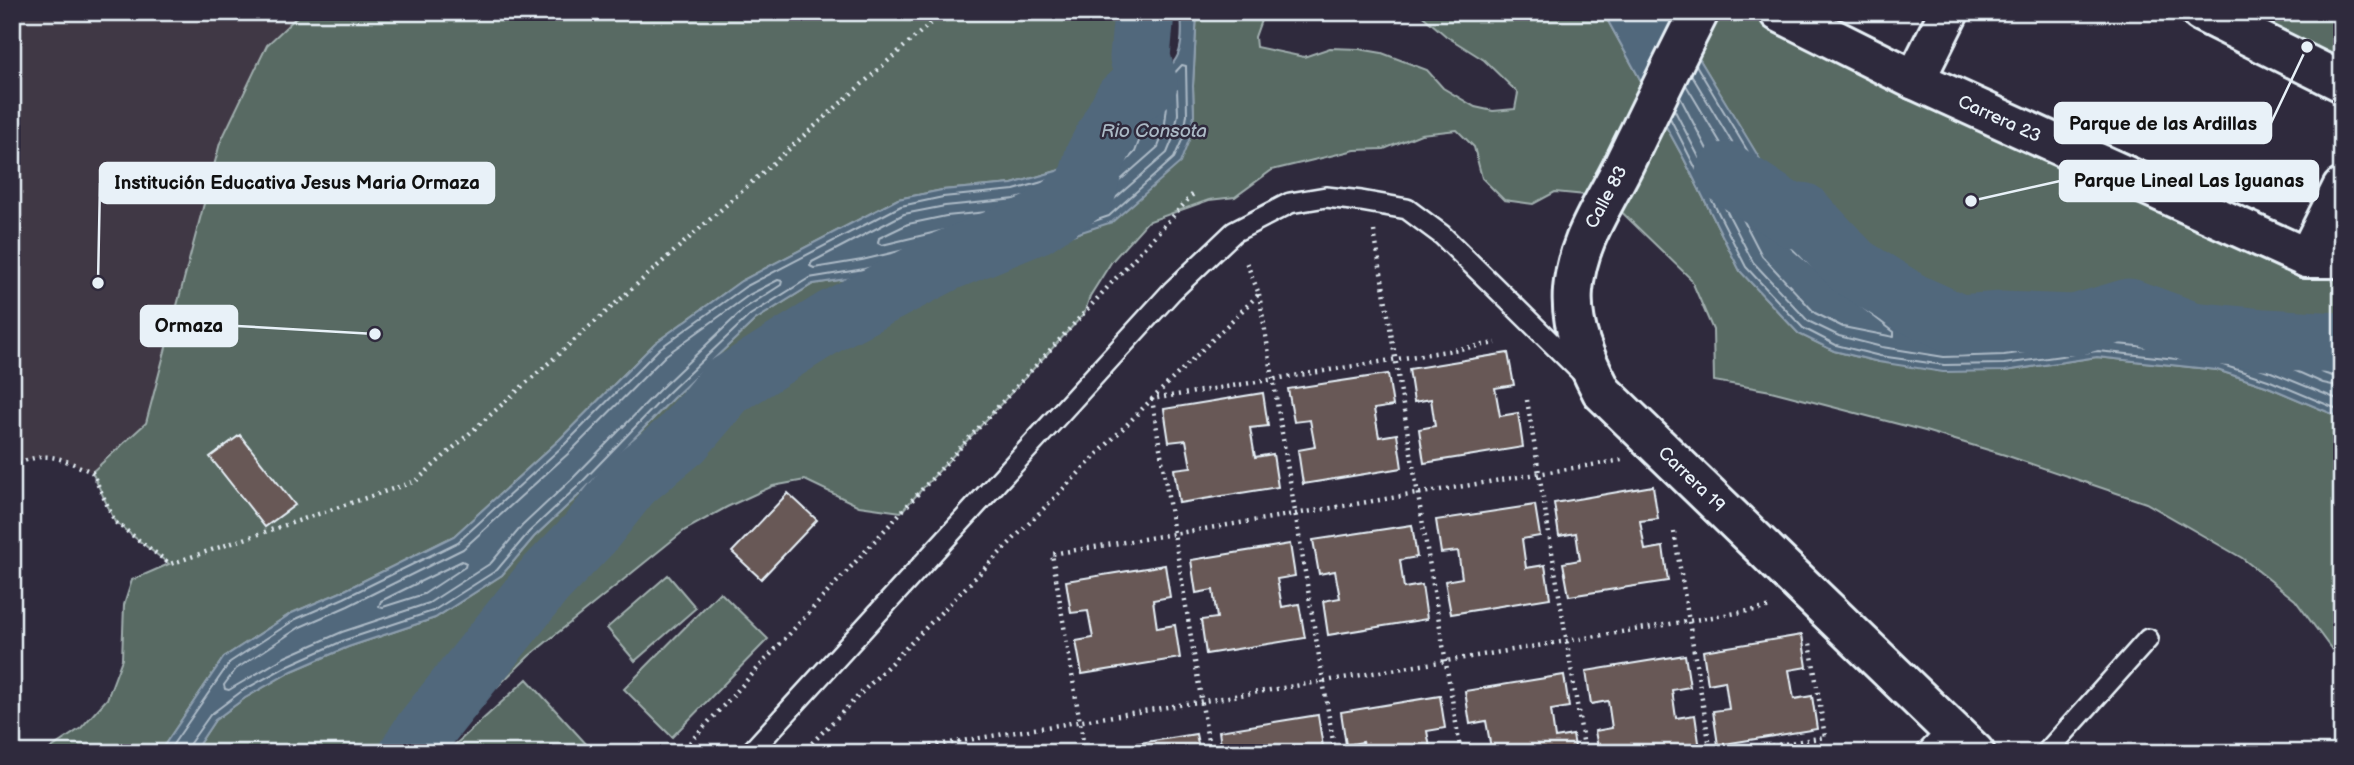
<svg xmlns="http://www.w3.org/2000/svg" width="2354" height="765" font-family="'Balsamiq Sans',sans-serif">
<style>
.built{fill:#403844}
.green{fill:#586b63;stroke:#a0aeae;stroke-width:2}
.water{fill:#51677c;stroke:#8d9eae;stroke-width:2}
.lines{fill:none;stroke-linecap:round;stroke-linejoin:round}
.shore{stroke:#acbac6;stroke-width:2}
.river{stroke:#51677c;stroke-width:61}
.building{fill:#685956;stroke:#e8f1f8;stroke-width:2}
.lane-casing{stroke:#e8f1f8;stroke-width:24}
.street-casing{stroke:#e8f1f8;stroke-width:44}
.secondary-casing{stroke:#e8f1f8;stroke-width:44}
.path{stroke:#e8f1f8;stroke-width:4.5;stroke-dasharray:2 5;stroke-linecap:butt}
.lane{stroke:#2f2a3d;stroke-width:19}
.street{stroke:#2f2a3d;stroke-width:38}
.secondary{stroke:#2f2a3d;stroke-width:38}
.labels{text-anchor:middle;stroke-width:5;stroke-linejoin:round;paint-order:stroke}
.street-label{font-size:18px;fill:#e8f1f8;stroke:#2f2a3d}
.water-label{font-size:19px;font-style:italic;fill:#acbac6;stroke:#2f2a3d}
.leader{fill:none;stroke:#e8f1f8;stroke-width:2.5}
.callout-dot{fill:#e8f1f8;stroke:#2f2a3d;stroke-width:2.5}
.callout{fill:#e8f1f8;stroke:#e8f1f8;stroke-width:2.5}
.callout-label{font-size:19px;text-anchor:middle;font-weight:bold;fill:#111}
</style>
<rect width="100%" height="100%" fill="#2f2a3d"/>
<filter id="ink" filterUnits="userSpaceOnUse"><feTurbulence type="fractalNoise" baseFrequency=".0143" numOctaves="2"/><feDisplacementMap in="SourceGraphic" scale="14" xChannelSelector="R" yChannelSelector="G"/><feConvolveMatrix kernelMatrix="1 2 1 2 8 2 1 2 1" color-interpolation-filters="sRGB"/></filter>
<g filter="url(#ink)">
<!-- built -->
<path class="built" d="M12,12h290l-35,33 -47,98 -74,280 -54,49 -39,-17 -29,5 -12,6z"/>
<!-- green -->
<path class="green" d="M302,12h827l2,41 -6,47 -12,37 -18,20 -11,6 -72,21 -70,6 -44,9 -157,82 -86,62 -96,97 -105,96 -113,56 -49,21 -68,44 -65,96h-115l37,-25 26,-29 15,-40 2,-54 8,-25 37,-16 -54,-42 -23,-50 54,-49 74,-280 47,-98z
M1197,12h67l-9,25 1,10 48,10 26,-9 29,1 23,4 45,17 16,18 32,19 18,4 22,-2 3,-16 -34,-33 -38,-24 -28,-24h185l81,147 56,112 59,63 35,17 45,11 126,9 92,-14 120,13 49,16 76,32v240h-4l-43,-58 -53,-42 -96,-55 -141,-48 -80,-24 -154,-40 -57,-10 -1,-51 -22,-51 -85,-82 -51,-5 -22,12 -29,-4 -22,-22 -8,-31 -17,-17 -36,4 -37,15 -29,1 -83,20 -37,27 -26,3 -62,22 -35,39 -22,35 -6,18 -183,198 -42,-6 -54,-26 -32,6 -46,21 -42,23 -156,126 -100,97h-236l22,-33 30,-22 47,-27 56,-24 87,-29 67,-43 32,-38 48,-45 90,-93 83,-79 58,-36 53,-8 113,-27 78,-9 137,-125 -1,-29z
M1671,12h108l563,246v114l-144,-62 -69,-1 -122,20 -48,-4 -50,-15 -56,-43 -58,-49z
M2201,12h141v70z
M668,575l28,33 -61,53 -28,-33z
M720,592l48,47 -96,98 -48,-48z
M527,679l62,68 -6,6h-137z"/>
<!-- water -->
<path class="water" d="M1129,12h15l-3,63 6,8c34,-18 37,-33 34,-71h16l-4,74 1,29 -5,25 -9,23 -68,59 -55,18 -78,9 -113,27 -53,8 -58,36 -83,79 -90,93 -48,45 -32,38 -67,43 -87,29 -56,24 -47,27 -30,22 -22,33h-34l65,-96 68,-44 49,-21 113,-56 105,-96 96,-97 86,-62 157,-82 44,-9 70,-6 72,-21 11,-6 18,-20 12,-37 6,-47z
M1603,12h68l124,205 58,50 56,43 50,15 48,4 122,-20 69,1 144,62v46l-76,-32 -49,-16 -120,-13 -92,14 -62,1 -64,-10 -45,-11 -35,-17 -59,-63 -56,-112z"/>
<g class="lines">
<!-- shore -->
<path class="shore" d="M1696,65l94,157 58,50 58,44 51,16 50,4 123,-20 66,1 130,57 16,5
M1691,74l92,154 60,51 59,45 53,17 51,4 125,-20 63,1 129,57 19,4
M1173,87l4,3 1,24 -4,22 -7,17 -63,55 -50,17 -78,8 -114,27 -48,8 -4,-2 2,-4 92,-48 41,-8 71,-7 76,-22 14,-9 20,-22 16,-46 12,-2z
M1680,97l82,159 53,57 28,14 51,10v-5l-58,-45 -61,-53 -89,-149
M1163,105l4,1 -3,26 -6,15 -59,52 -47,16 -78,8 -92,22 -4,-2 1,-5 29,-14 38,-8 73,-7 76,-22 16,-10 24,-25 15,-41z
M1674,109l79,153 55,59 31,15 43,11 62,10 60,-2 93,-13 121,12 53,18 71,29
M1670,118l76,149 57,61 33,17 44,11 64,9 60,-1 93,-13 120,12 51,17 74,31
M778,280l4,1 -1,4 -36,23 -84,80 -90,92 -49,46 -31,37 -62,40 -87,29 -57,25 -56,33 -4,-1 -1,-4 12,-16 64,-42 48,-21 115,-57 107,-97 96,-97 83,-60z
M462,561l4,2 -1,4 -41,27 -41,13 -4,-1 2,-5z
M167,753l63,-91 66,-43 48,-21 114,-56 106,-97 96,-97 85,-61 156,-81 42,-9 71,-7 74,-21 12,-8 19,-21 13,-38 3,-16 16,3 19,-11 12,-13 4,1 1,49 -4,23 -9,20 -65,58 -53,18 -78,8 -114,27 -55,9 -59,37 -83,79 -90,93 -48,45 -32,38 -64,41 -88,29 -56,25 -47,26 -32,24 -22,31 -1,7"/>
<!-- river -->
<path class="river" d="M1726,173l69,45 7,-5 51,54 58,36 48,22 43,-3 73,3 54,-16 63,23 73,7 77,4
M410,753l15,-23 118,-148 47,-49 41,-52 51,-42 44,-52 107,-67 113,-59 90,-37 50,-34 9,-33 30,-57 22,-16 -7,-27 4,-45"/>
</g>
<!-- building -->
<path class="building" d="M1508,353l6,32 -19,3 5,28 18,-3 5,34 -99,16 -5,-34 16,-3 -4,-27 -17,3 -5,-33z
M1388,374l5,32 -19,3 5,28 18,-3 5,34 -99,16 -5,-34 17,-3 -5,-27 -16,2 -6,-33z
M1263,393l5,33 -18,2 5,29 18,-3 5,33 -99,16 -5,-34 17,-2 -5,-27 -17,2 -5,-33z
M240,435l55,70 -30,22 -55,-70z
M1653,486l5,33 -18,2 5,29 18,-3 5,34 -99,15 -6,-33 17,-3 -4,-27 -17,3 -5,-33z
M788,493l29,27 -56,59 -29,-27z
M1535,505l5,31 -18,3 4,29 19,-3 5,33 -99,16 -6,-33 17,-3 -4,-27 -17,2 -5,-33z
M1412,525l5,32 -17,3 4,28 18,-3 5,34 -99,16 -5,-34 17,-3 -5,-27 -16,3 -6,-34z
M1290,544l5,32 -18,3 5,28 17,-3 6,34 -99,16 -5,-34 16,-2 -4,-28 -17,3 -5,-33z
M1165,565l5,32 -17,3 4,28 18,-3 5,33 -98,16 -6,-33 17,-3 -5,-27 -17,2 -5,-32z
M1802,635l5,32 -18,3 5,29 18,-3 5,33 -99,16 -5,-34 16,-2 -4,-28 -17,3 -5,-33z
M1685,655l5,32 -18,3 4,28 19,-3 5,34 -23,4h-78l-4,-22 17,-3 -4,-27 -17,3 -5,-33z
M1564,675l5,32 -18,3 4,28 18,-3 3,18h-102l17,-5 -5,-27 -16,3 -5,-33z
M1440,696l5,32 -18,3 4,22h-66l-2,-11 -17,3 -5,-33z
M1318,715l5,32 -18,3v3h-83l-3,-22z
M1196,734l4,19h-102l-1,-3z"/>
<g class="lines">
<defs>
<path id="lane" d="M750,753l422,-462 62,-59 56,-29 36,-6 35,4 46,8 35,26 140,138
M1926,753l24,-25
M2046,753l102,-114"/>
<g id="street">
<path id="s1" d="M1779,12l136,68 392,178h35"/>
<path d="M2201,12l141,70"/>
<path d="M1915,80l34,-68"/>
<path d="M2307,258l35,-70"/>
</g>
<g id="secondary">
<path id="s2" d="M1699,12c-26,51 -51,103 -76,154 -21,42 -46,76 -50,124 -3,37 13,71 29,102l373,361"/>
</g>
</defs>
<!-- lane casing -->
<use href="#lane" class="lane-casing"/>
<!-- street casing -->
<use href="#street" class="street-casing"/>
<!-- secondary casing -->
<use href="#secondary" class="secondary-casing"/>
<!-- path -->
<path class="path" d="M1374,231l87,522
M1259,294l76,459
M1527,400l58,353
M12,466c36,-17 47,-8 80,6l23,50 55,42 246,-83 527,-469
M1674,532l37,221
M959,741l2,12
M680,753l515,-561
M802,753l350,-354 107,-105 -14,-35
M889,753l884,-146
M1085,753l-33,-199 570,-94
M1210,753l-58,-354 344,-56
M1730,753l95,-16 -15,-94"/>
<!-- lane -->
<use href="#lane" class="lane"/>
<!-- street -->
<use href="#street" class="street"/>
<!-- secondary -->
<use href="#secondary" class="secondary"/>
</g>
</g>
<g class="labels">
<!-- street labels -->
<g class="street-label">
<text dy="6" stroke="none"><textPath href="#s1" startOffset="245">Carrera 23</textPath></text>
<text transform="translate(1606 197) rotate(-62)" y="6">Calle 83</text>
<text dy="6" stroke="none"><textPath href="#s2" startOffset="539">Carrera 19</textPath></text>
</g>
<!-- water labels -->
<g class="water-label">
<text x="1154" y="137">Rio Consota</text>
</g>
</g>
<!-- callouts -->
<path class="leader" d="M2307 47L2271 123M1971 201L2060 181M98 283L100 183M375 334L237 326"/>
<g class="callout-dot">
<circle cx="2307" cy="47" r="7"/>
<circle cx="1971" cy="201" r="7"/>
<circle cx="98" cy="283" r="7"/>
<circle cx="375" cy="334" r="7"/>
</g>
<g class="callout">
<rect x="2055" y="103" width="216" height="40" rx="7"/>
<rect x="2060" y="161" width="258" height="40" rx="7"/>
<rect x="100" y="163" width="394" height="40" rx="7"/>
<rect x="141" y="306" width="96" height="40" rx="7"/>
</g>
<g class="callout-label">
<text x="2163" y="130">Parque de las Ardillas</text>
<text x="2189" y="187">Parque Lineal Las Iguanas</text>
<text x="297" y="189">Institución Educativa Jesus Maria Ormaza</text>
<text x="189" y="332">Ormaza</text>
</g>
<!-- margin -->
<rect width="2354" height="765" fill="none" stroke="#2f2a3d" stroke-width="42"/>
<rect x="21" y="21" width="2312" height="723" fill="none" stroke="#e8f1f8" stroke-width="2.5" filter="url(#ink)"/>
</svg>
